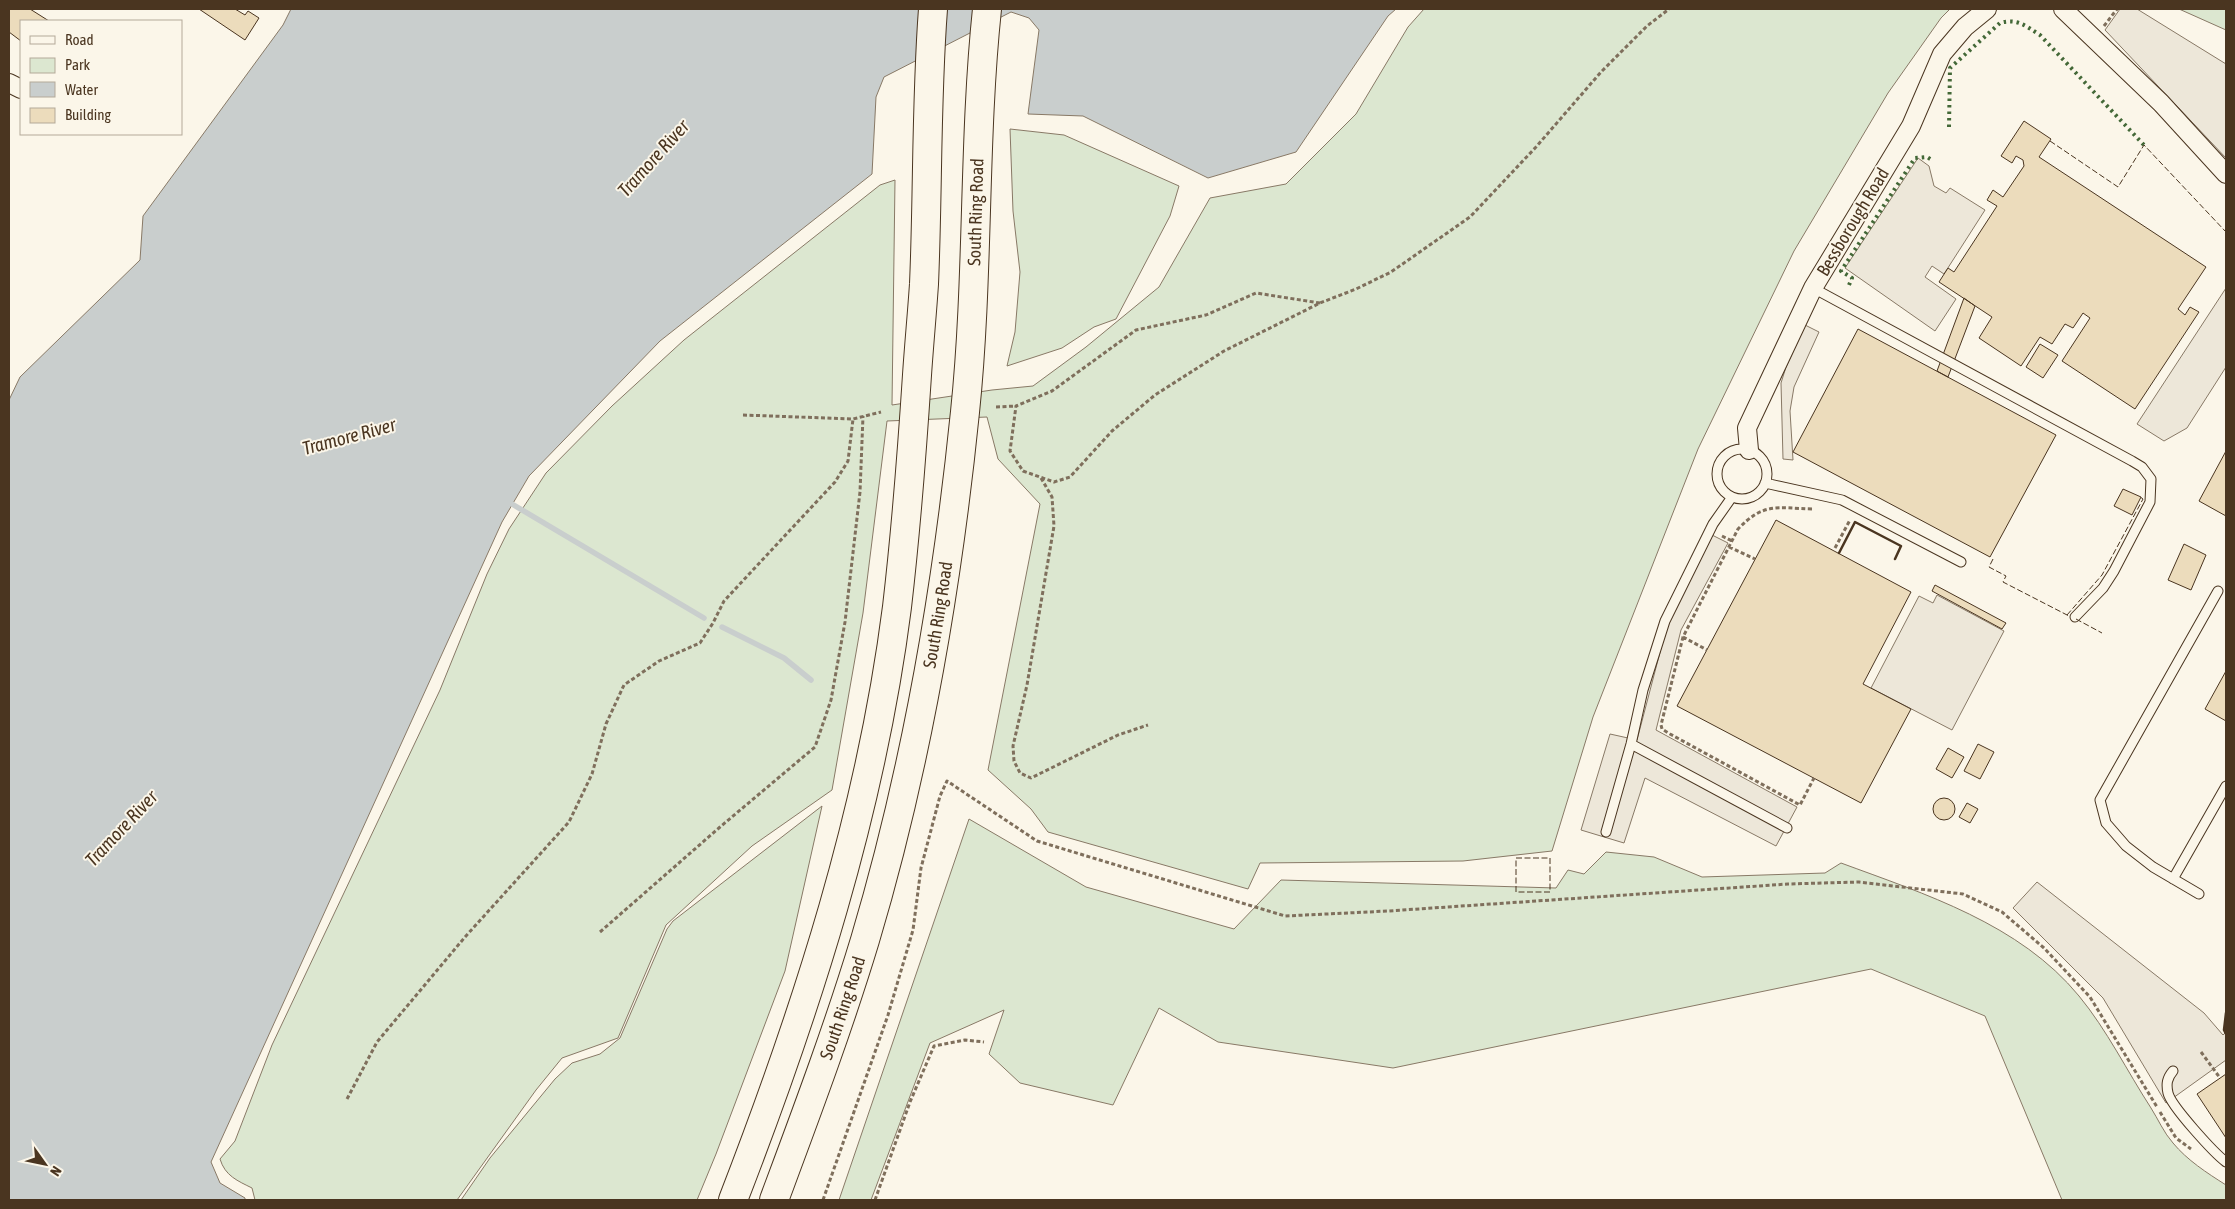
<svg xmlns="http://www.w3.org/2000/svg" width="2235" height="1209" font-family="'Asap Condensed',sans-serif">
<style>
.green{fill:#dce7d0;stroke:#887966}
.parking{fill:#ede7d9;stroke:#887966}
.water{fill:#c9cecd;stroke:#887966}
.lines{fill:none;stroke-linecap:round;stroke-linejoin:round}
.stream{stroke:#c9cecd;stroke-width:5.5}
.building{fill:#ecdcbc;stroke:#4a3520}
.lane-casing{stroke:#4a3520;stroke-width:11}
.street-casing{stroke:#4a3520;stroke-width:20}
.highway-casing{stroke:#4a3520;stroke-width:30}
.path{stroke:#7f6f5c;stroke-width:3;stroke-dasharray:4 2.5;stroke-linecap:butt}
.lane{stroke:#fbf6e9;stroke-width:9}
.street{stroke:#fbf6e9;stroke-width:18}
.highway{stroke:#fbf6e9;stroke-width:28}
.hedge{stroke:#436837;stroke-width:4;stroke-dasharray:2.5 4;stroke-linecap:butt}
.fence{stroke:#4a3520;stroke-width:1;stroke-dasharray:6 2.5;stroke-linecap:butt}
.wall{stroke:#4a3520;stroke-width:2.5}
.labels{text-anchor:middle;stroke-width:4;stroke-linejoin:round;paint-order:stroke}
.street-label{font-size:18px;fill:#4a3520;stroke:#fbf6e9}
.water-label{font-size:19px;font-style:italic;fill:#4a3520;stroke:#fbf6e9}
</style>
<rect width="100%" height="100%" fill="#fbf6e9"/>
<!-- green -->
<path class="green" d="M1424,9h526l-9,9 -53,75 -94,158 -96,198 -105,268 -41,134 -89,10 -203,2 -12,26 -200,-57 -17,-23 -43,-39 52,-266 -42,-45 -11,-42 -100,4 -24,192 -31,177 -80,56 -86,79 -48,113 -56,20 -26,32 -79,110h-202l-3,-12c-14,-7 -27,-12 -32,-29l15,-18 37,-96 168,-355 47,-116 22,-45 37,-56 66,-67 72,-66 196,-155 15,-5 -3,225 100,-15 41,-4 53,-39 73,-60 51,-89 76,-14 70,-70 52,-87z
M2179,9h47v21z
M1010,129l54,6 115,51 -9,30 -54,103 -22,8 -32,21 -55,18 8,-34 5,-60 -7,-61z
M822,806l-37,165 -69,183 -19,46h-236l29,-42 65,-79 17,-16 28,-9 20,-16 47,-109 6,-8z
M969,819l117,68 148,42 47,-49 275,8 12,-18 16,4 22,-22 48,5 48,20 123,-4 16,-10c84,31 179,61 238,133 28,34 48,75 72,112 7,11 13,25 22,35 14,17 34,30 53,42v15h-164l-77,-184 -114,-47 -478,99 -175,-26 -59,-34 -46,97 -93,-22 -31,-29 15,-44 -74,33 -59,157h-32z"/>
<!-- parking -->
<path class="parking" d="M2120,9h17l89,55v94l-121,-128z
M1918,158l11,8 5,20 12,7 4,-5 35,22 -41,64 -12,-8 -7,11 31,22 -21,32 -90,-63z
M2226,288v79l-39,61 -23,13 -27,-17z
M1805,325l14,7 -25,55 -4,24 3,49 -10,-1 -2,-76 5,-16z
M1712,535l16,8 -47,87 -25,100 141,77 -21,39 -131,-68 -21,65 -43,-13 29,-96 27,6 32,-122z
M1937,595l67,36 -52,99 -81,-42 48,-92 14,7z
M2037,882l167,131 19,22 3,-3v28l-60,43 -63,-105 -90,-90z"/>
<!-- water -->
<path class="water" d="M291,9h1105l-8,7 -92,136 -88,26 -125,-62 -55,-2 11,-84 -10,-12 -18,-6 -127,65 -8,20 -4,77 -212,167 -131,135 -27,46 -291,640 9,21 25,15v2h-236v-800l11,-23 120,-117 3,-44 140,-191z"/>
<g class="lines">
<!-- stream -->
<path class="stream" d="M512,504l192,114
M722,627l62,31 27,22"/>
</g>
<!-- building -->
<path class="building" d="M9,9h21l19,12h-28v20l-12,-9z
M199,9h36l10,6 3,-4 11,7 -14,22z
M2024,121l27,18 -12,18 167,110 -28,42 7,6 5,-8 9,5 -64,97 -73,-48 28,-43 -7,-5 -10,15 -8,-4 -13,20 -12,-7 -19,29 -42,-28 13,-21 -53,-35 9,-14 6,4 43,-66 -10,-6 6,-10 10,7 21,-31 -1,-6 -7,-4 -4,7 -11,-7z
M1964,298l11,8 -27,71 -11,-6z
M1858,329l198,106 -66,122 -197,-105z
M2040,344l18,11 -15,23 -17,-11z
M2226,451v65l-27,-15z
M2123,489l18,8 -9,18 -18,-9z
M1776,520l135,72 -48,92 48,25 -50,94 -184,-97z
M2184,544l22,11 -15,35 -23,-10z
M1935,585l71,38 -4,6 -70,-38z
M2226,671v50l-21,-12z
M1978,744l16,8 -14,27 -16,-8z
M1948,748l16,9 -12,21 -16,-9z
M1933 809a11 11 0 1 1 22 0a11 11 0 1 1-22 0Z
M1967,803l11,6 -8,14 -11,-6z
M2226,1074v64l-29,-44z"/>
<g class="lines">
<defs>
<path id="lane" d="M1813,288l319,173 10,6 9,12 -1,23 -36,69 -11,17 -28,29
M1717 474a25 25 0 1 1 50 0a25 25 0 1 1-50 0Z
M1765,483l77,17 119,62
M1631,744l156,84
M1606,832l25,-88 12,-54 22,-69 48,-97 19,-27
M2173,879l53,-93
M2199,894l-46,-27 -27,-21 -20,-23 -6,-23 118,-209
M2173,1071c-6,7 -7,13 -5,22 3,13 46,60 58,69"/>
<path id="street" d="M2063,9l98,94 65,71
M9,83l12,6
M1749,450l-2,-22 66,-140 98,-162 31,-72 23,-27 22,-18"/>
<g id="highway">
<path d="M733,1200c74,-191 138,-389 164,-593 9,-77 15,-155 20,-232 2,-30 5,-61 7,-91 4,-92 2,-184 9,-275"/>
<path id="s1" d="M774,1200c32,-86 64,-171 91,-260 51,-171 82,-350 100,-528 14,-134 8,-270 22,-403"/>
</g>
</defs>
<!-- lane casing -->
<use href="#lane" class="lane-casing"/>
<!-- street casing -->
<use href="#street" class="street-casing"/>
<!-- highway casing -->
<use href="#highway" class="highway-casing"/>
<!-- path -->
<path class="path" d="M2104,26l13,-17
M1320,303l-64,-10 -50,22 -70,15 -84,61 -36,15 -6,45 13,20 31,11 16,-5 42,-46 43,-36 69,-44 96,-48 36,-14 35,-17 79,-55 66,-70 65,-75 46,-46 22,-17
M996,407l20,-1
M743,415l110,4 28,-7
M1041,478l11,19 2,29 -27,159 -14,61 1,15 6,12 11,5 87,-43 30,-10
M1812,509c-35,-1 -48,-7 -74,20l-55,108 -22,88 1,4 8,5 130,71 14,-27
M1722,536l10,5
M1729,547l26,12
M1835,548l15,-28
M1683,637l24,13
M600,932l120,-105 95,-80 16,-47 14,-78 15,-130 3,-76
M2201,1052l19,26
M347,1099l30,-57 88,-105 104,-115 23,-48 14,-50 18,-39 35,-24 41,-18 13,-20 11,-22 111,-119 13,-21 5,-42
M2160,1112l16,26 15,11
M823,1200l65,-185 25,-85 8,-62 19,-72 7,-15 90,60 248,75 103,-5 400,-27 71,-2 104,12 39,18 42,36 46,49 67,110
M875,1200l35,-98 24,-56 31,-6 19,2"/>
<!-- lane -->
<use href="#lane" class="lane"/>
<!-- street -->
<use href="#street" class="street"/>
<!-- highway -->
<use href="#highway" class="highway"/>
<!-- hedge -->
<path class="hedge" d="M1949,127l1,-59 50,-45c17,-5 26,3 40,12l104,110
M1849,285l3,-7 -11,-7 74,-113 12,-1 5,3"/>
<!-- fence -->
<path class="fence" d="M2050,141l68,46 26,-42 82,87
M1993,559l-4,8 17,9 -3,6 66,34
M2067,615l35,-40 41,-76 -4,-3
M2076,619l26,14
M1516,858h34v34h-34z"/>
<!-- wall -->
<path class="wall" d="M1839,553l16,-31 46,24 -6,13
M2226,1013l-2,17 2,4"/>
</g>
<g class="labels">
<!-- street labels -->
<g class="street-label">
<text dy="6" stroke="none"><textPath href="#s1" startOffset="1014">South Ring Road</textPath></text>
<text transform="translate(1853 222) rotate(-59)" y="6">Bessborough Road</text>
<text dy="6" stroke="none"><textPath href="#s1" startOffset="609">South Ring Road</textPath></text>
<text dy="6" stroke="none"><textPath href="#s1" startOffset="204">South Ring Road</textPath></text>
</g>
<!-- water labels -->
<g class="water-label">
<text transform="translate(653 158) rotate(-48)" y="7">Tramore River</text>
<text transform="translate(349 436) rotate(-15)" y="7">Tramore River</text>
<text transform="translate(121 828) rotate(-47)" y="7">Tramore River</text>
</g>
</g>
<!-- border -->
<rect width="2235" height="1209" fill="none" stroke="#4a3520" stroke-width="20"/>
<!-- legend -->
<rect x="20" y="20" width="162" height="115" fill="#fbf6e9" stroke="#b4a999"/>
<rect x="30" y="36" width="25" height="8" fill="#fbf6e9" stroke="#b4a999"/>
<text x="65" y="45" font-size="15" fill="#4a3520">Road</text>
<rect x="30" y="58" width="25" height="15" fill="#dce7d0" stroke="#b4a999"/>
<text x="65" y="70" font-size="15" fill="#4a3520">Park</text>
<rect x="30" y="82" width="25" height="15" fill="#c9cecd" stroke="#b4a999"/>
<text x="65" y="95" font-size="15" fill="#4a3520">Water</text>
<rect x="30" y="108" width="25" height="15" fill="#ecdcbc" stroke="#b4a999"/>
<text x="65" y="120" font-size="15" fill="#4a3520">Building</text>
<!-- north arrow -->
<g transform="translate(45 1164) rotate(123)" stroke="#fbf6e9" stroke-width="4" paint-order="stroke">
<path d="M0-4L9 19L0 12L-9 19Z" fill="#4a3520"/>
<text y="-8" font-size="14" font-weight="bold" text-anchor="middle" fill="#4a3520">N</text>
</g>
</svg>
